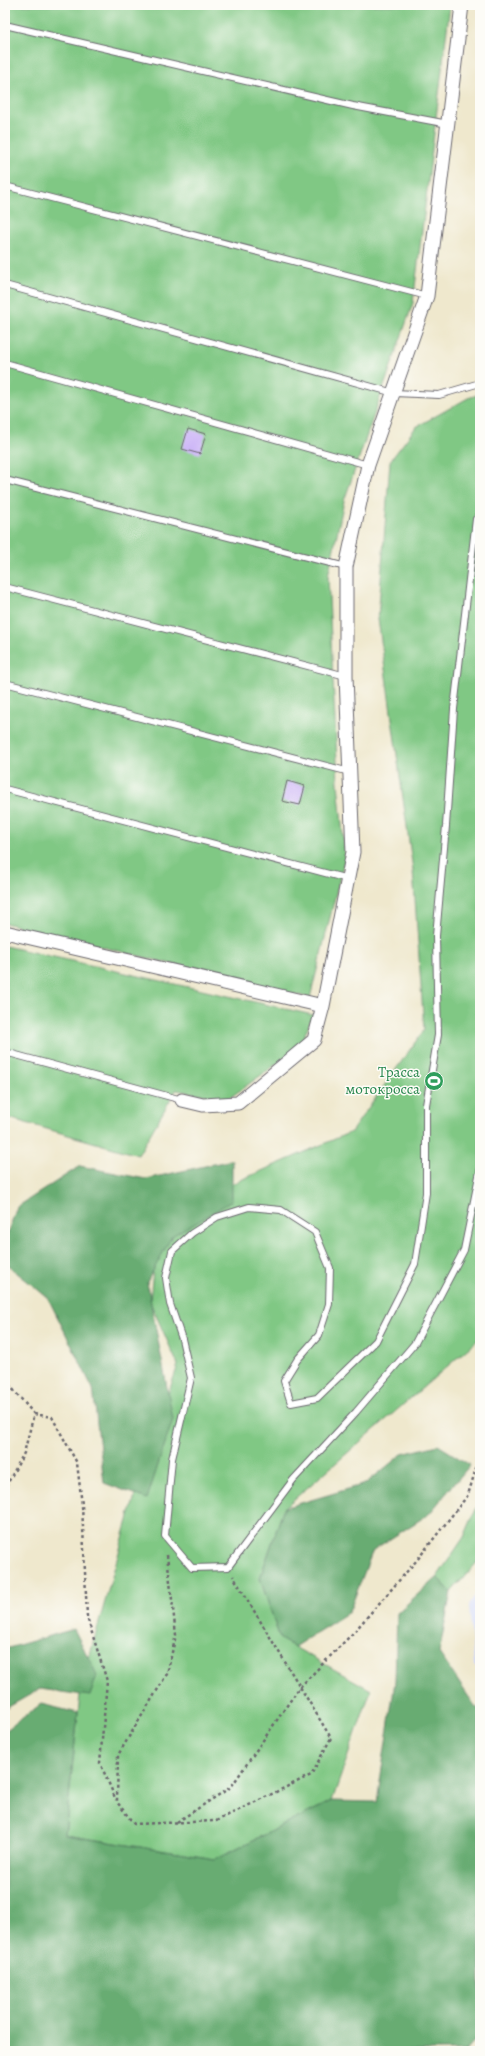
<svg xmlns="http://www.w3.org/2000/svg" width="485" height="2056" font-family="Alegreya,serif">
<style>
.built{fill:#d2d9f9}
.green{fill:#80c884;stroke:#517560}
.forest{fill:#68ac72;stroke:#456756}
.building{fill:#c8aff7}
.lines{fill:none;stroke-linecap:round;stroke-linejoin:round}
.lane-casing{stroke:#6a676e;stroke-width:8}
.street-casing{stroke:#6a676e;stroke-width:15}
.path{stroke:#6a676e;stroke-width:2.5;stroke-dasharray:3 3;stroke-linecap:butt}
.lane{stroke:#fff;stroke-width:6}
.street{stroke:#fff;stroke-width:13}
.labels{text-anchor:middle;stroke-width:3;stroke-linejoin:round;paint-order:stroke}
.leisure-label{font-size:15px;fill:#27864d;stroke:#fdfcf7;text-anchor:end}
</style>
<rect width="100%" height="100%" fill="#fdfcf7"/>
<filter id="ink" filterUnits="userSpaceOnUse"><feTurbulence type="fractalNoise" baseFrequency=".025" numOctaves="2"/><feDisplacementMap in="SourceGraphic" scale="8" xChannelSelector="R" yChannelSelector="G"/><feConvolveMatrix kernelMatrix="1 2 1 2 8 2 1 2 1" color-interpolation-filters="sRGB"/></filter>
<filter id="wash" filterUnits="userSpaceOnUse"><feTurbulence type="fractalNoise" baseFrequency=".012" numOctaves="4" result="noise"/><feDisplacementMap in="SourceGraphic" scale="16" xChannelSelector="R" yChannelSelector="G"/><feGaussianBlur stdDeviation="0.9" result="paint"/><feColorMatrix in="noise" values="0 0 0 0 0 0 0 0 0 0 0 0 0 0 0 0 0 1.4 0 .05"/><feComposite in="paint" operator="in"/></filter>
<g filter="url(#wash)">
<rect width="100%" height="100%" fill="#efe8cd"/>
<!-- built -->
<path class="built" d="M480,1587v82l-6,-4 -5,-59z"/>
<!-- green -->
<path class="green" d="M5,5h445l-37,298 -69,198 -16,75 10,207 7,74 -35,141 -305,-75z
M480,394v944l-196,170 -24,70 20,61 91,51 -39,111 -117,58 -150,-24 16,-149 63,-222 34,-99 -28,-63 8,-86 193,-84 73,-102 -11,-160 -35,-251 12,-158 26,-34 52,-29z
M5,946l308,69 -14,33 -71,51 -52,-9 -38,65 -133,-38z
M480,1500v59l-29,33 -14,-15 27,-40z"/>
<!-- forest -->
<path class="forest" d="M232,1160v41l-60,35 -25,46 26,137 -26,80 -43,-16 -11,-94 -45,-91 -43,-35v-23l12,-33 63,-41 66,13z
M438,1445l32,20 -41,49 -56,36 -24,62 -55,35 -14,-8 -20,-61 24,-70 81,-24 37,-30z
M437,1577l14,15 -12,61 36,53 5,4v323l-14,18h-461v-320l36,-27 37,9 -13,122 150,24 117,-58 45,1 18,-121 2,-68z
M74,1629l23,46 -7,21 -50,-7 -35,20v-60z"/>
<g id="blocks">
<!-- building -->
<path class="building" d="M188,429l18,5 -6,20 -18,-5z
M287,781l18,5 -5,19 -18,-4z"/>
</g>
</g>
<g filter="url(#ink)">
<use href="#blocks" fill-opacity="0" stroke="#6a676e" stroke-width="1"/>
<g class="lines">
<defs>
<path id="lane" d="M5,25l348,81 95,18
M5,186l422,110
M5,285l389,108 45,2 41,-12
M5,363l363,102
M5,480l341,87
M480,515l-4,4 -22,190 -8,117 -10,110 2,99 -12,70v88l-11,71 -39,77 -59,57 -26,5 -7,-22 13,-21 22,-25 10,-31 1,-36 -15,-36 -34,-22 -32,-3 -32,10 -25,16 -20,18 -6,27 4,26 12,35 9,39 -19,81 -7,77 27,32 36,-1 65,-87 63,-68 59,-69 49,-93 16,-79
M5,587l341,89
M5,683l345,89
M5,789l343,90
M5,1052l177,48"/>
<path id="street" d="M5,932l318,74 30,-154 -7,-176v-109l22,-102 59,-169 35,-291
M182,1100l21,5 35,-2 76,-63 9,-34"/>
</defs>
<!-- lane casing -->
<use href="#lane" class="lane-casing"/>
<!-- street casing -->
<use href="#street" class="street-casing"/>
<!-- path -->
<path class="path" d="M5,1380l29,34 -10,39 -19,35
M34,1414l18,3 25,46 5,42 5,112 20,64 -7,82 16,37
M167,1555l9,80 -9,39 -49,81 -1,47 17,22 82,-3 95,-46 20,-37 -98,-162
M177,1822l54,-35 68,-99 55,-56 63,-72 51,-65 12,-40"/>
<!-- lane -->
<use href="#lane" class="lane"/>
<!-- street -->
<use href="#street" class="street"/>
</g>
</g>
<!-- icons -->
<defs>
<symbol id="stadium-disc" viewBox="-11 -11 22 22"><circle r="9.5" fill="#2e9e5b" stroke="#fdfcf7"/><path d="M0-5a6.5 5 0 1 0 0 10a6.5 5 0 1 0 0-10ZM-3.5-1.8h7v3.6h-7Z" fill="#fff"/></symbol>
</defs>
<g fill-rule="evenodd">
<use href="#stadium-disc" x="423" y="1070" width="22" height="22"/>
</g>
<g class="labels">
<!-- leisure labels -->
<g class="leisure-label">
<text x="420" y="1077">Трасса<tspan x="420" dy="17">мотокросса</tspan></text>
</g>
</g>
<!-- margin -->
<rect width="485" height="2056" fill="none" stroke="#fdfcf7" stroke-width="20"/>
</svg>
